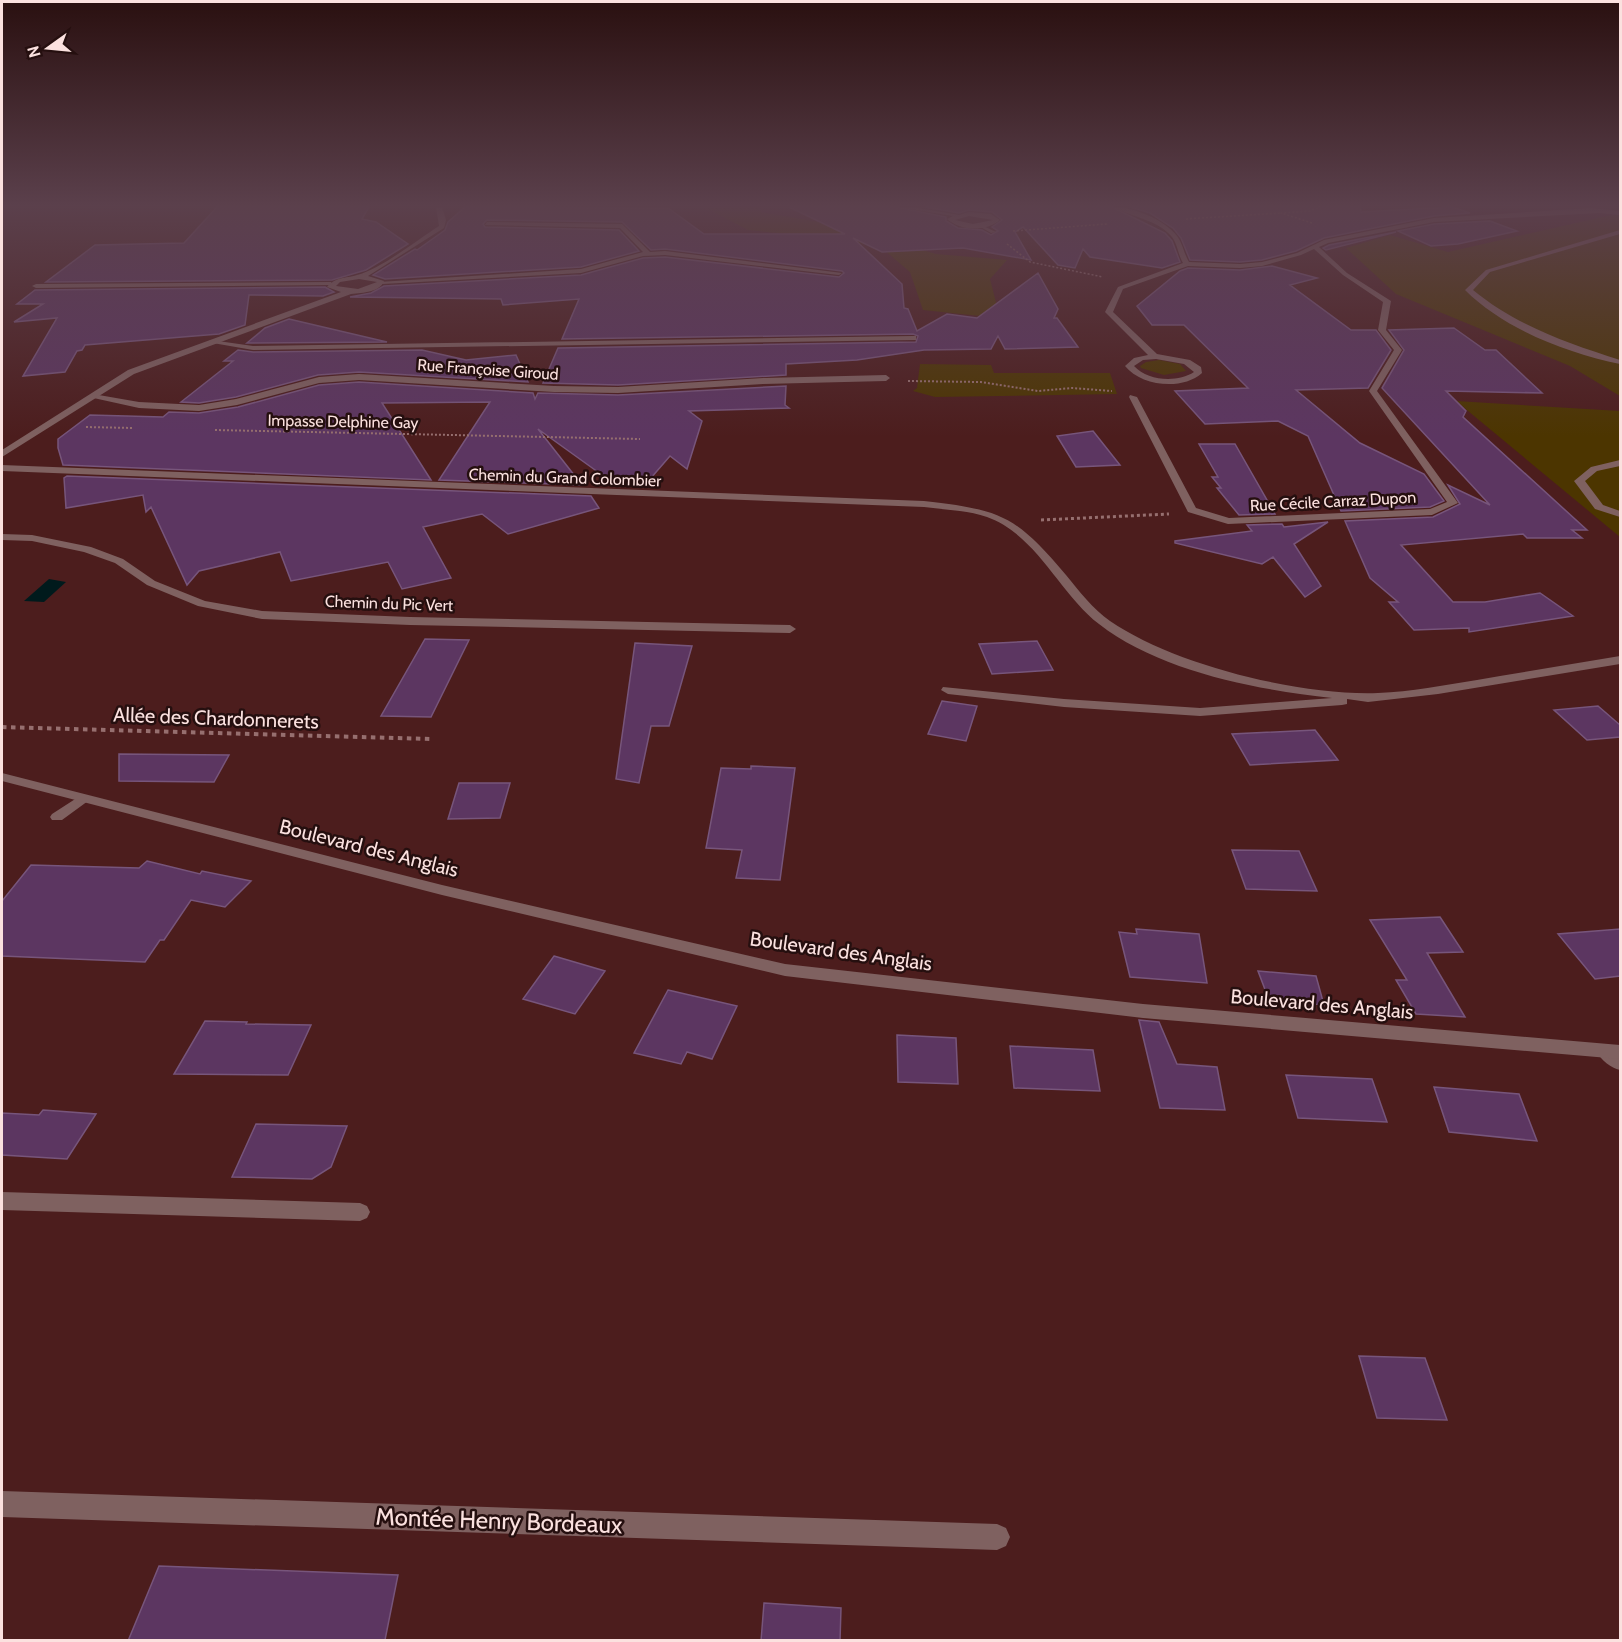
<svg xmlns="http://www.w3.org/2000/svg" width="1622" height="1642" font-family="Cabin,sans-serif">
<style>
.green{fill:#4c3500}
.water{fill:#001a1c}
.building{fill:#5c3661;stroke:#77557b;stroke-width:1.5}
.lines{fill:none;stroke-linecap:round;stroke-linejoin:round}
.path-far3{stroke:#966f6f;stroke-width:1.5;stroke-dasharray:2 2;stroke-linecap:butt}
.path-far2{stroke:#966f6f;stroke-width:2;stroke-dasharray:2 2;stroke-linecap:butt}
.path-far1{stroke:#966f6f;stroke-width:3;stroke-dasharray:3 3;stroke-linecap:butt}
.path{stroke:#966f6f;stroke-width:4;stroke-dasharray:4.5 4.5;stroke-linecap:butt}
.service{fill:#7f6160;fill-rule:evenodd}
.minor{fill:#7f6160;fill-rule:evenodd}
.tertiary{fill:#7f6160;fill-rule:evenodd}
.labels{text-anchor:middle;stroke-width:5;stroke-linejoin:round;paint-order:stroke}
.far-street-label{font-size:16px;fill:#fbe1df;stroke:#250f0f}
.street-label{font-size:20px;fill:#fbe1df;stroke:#250f0f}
.near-street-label{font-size:24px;fill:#fbe1df;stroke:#250f0f}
</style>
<rect width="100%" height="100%" fill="#4c1d1d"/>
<!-- green -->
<path class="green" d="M760,207l1,5 81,14 94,28 71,6 -17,19 10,39 -77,-8 -13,-38 -27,-23 -34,-9 -101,-10 -42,-22z
M1611,215h9v181l-50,-30 -174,-72 -50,-46 44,-13 58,17z
M1159,360l21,4 6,7 -22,4 -23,-7 -1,-2 6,-4z
M920,364l71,1 3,8h116l7,21 -182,3 -22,-6 4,-3z
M1456,401l164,10v126z"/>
<!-- water -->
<path class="water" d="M49,579l17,3 -22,20 -20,-1z"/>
<!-- building -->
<path class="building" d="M217,207h152l-7,12 14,3 32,22 -42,26 -34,10 -286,2 49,-37 89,-2z
M465,207l203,1 36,26h141l-56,-27h107l50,10v4l12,7 24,2 9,5 7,-4 -6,-4 10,-7 -10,-8 -23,-2 -10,3 -34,-6h187l53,26 7,8 8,21 -18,6 -72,-11 -7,-8 -8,19 -17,-3 -35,-38 -8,5 16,28 -68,-12 -81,4 -29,-14 49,46 2,24 4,1 9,22 30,-17 30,4 61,-45 20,36 -4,9h3l21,29 -73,2 -7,-13 -7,13 -67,1 -67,10 -71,4v11l-168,10 -75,-2 15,-35 358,-6 2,-6 -5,-2 -351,5 17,-40 -76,6 -2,-6 -151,-2 21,-4 13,-7 197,-11 62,-17 22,-1 174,20 5,-4 -2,-2 -177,-22 -14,1 -29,-28 -135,-2 -4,4 2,3 134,3 20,21 -58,16 -196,12 -12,-4 42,-26 2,1 28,-20 3,-8z
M1130,207h230l1,5 91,-5 18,6 -36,3 -110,22 -28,13 -34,9 -22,2 -50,-2 -9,-22 -8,-10 -23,-15z
M1490,221l27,10 -59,13 -27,2 -33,-15 36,-7z
M1396,232l-70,18 -3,-2 6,-3z
M1272,266l45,12 -27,7 61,45h25l15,20 -23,38 -72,2 64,53 64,31 20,27 -14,6 -89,4 -33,-75 -30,-15 -73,3 -30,-33 73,-3 -64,-63h-32l-15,-19 43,-35 8,-3 52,2z
M325,287l9,5 -11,4 -74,-1 -4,30 -26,9 -134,11 -3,5 -5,1 -12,21 -42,4 34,-58 -43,4 29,-18h-26l18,-14z
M289,319l98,23 -140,1 18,-15z
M1454,328l31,22h11l46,43 -96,-2 20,20 -3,6 124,113h-15l10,8h-55l-4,-4 -122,11 52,57h32l55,-9 33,23 -104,16v-4l-55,2 -25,-28h9l-28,-24 -25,-57 88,-4 27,-13 -12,-19 42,20 -108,-117 22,-38 -15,-20z
M238,350l15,2 169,-2 44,10 50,-5 12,27 -169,-10 -41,3 -82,22 -37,6 -18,-1 52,-41h-9z
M359,382l174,11 2,6 3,-6 80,2 168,-9 -1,19 4,3 -100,3 13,10 -15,48 -17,-13 -20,23 -34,6 -78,-56 44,56 -143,-5 51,-78 -108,1 49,77 -368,-15 -5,-17v-9l32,-24 73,2 6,-5 30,1 39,-6 81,-22z
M1093,431l27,34 -44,2 -19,-31z
M1199,444h36l40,70 -36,1 -22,-27h4l-9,-11h6z
M67,476l524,20 8,12 -91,26 -26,-20 -59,13 28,51 -49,11 -14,-27 -97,19 -11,-29 -81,19 -12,14 -36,-78 -5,5 -3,-17 -77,13 -2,-30z
M1328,522l-34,22 27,42 -16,11 -32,-40 -11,7 -87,-21v-2l77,-10 -5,-6 35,-1 2,3z
M425,639l44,1 -38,77 -50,-1z
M1037,641l16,29 -61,4 -13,-30z
M635,643l57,3 -23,80h-18l-12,57 -23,-4z
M942,701l35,5 -11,35 -38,-7z
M1598,706l22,19v12l-33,3 -33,-30z
M1315,730l23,30 -88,5 -18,-31z
M119,754l110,1 -15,27 -95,-1z
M751,766l44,2 -15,112 -44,-2 6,-28 -36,-2 15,-80 30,1z
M459,783h51l-10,35 -52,1z
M1232,850l67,1 18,40 -71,-2z
M147,861l53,13 2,-3 49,10 -26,26 -34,-7 -27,40h-4l-15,22 -143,-6v-55l29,-36 108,3z
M1440,917l23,35 -36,1 38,64 -49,-3 -20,-34h11l-37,-60z
M1136,929l63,5 8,49 -77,-6 -11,-45 18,2z
M1620,929v47l-25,3 -37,-45z
M554,956l51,15 -30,43 -52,-15z
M1258,971l58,5 8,29 -55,-5z
M668,990l69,16 -25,53 -25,-7 -6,12 -47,-11z
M1139,1020l20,2 18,42 40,3 8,43 -65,-2z
M205,1021l42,1 -1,2 65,1 -23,50 -114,-1z
M897,1035l59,3 2,46 -60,-2z
M1010,1046l83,4 7,41 -86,-3z
M1286,1075l86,4 15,43 -89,-4z
M1434,1087l85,7 18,47 -88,-9z
M43,1110l53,4 -29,45 -65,-4v-42l37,2z
M256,1124l91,2 -16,41 -19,12 -80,-2z
M1359,1356l66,2 22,62 -70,-2z
M159,1566l239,9 -13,65 -257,1z
M764,1603l77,5 -1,33h-79z"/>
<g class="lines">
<!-- path-far3 -->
<path class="path-far3" d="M1186,219l95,-6
M1312,223l-31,-10 29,-2 10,-4
M1013,231l94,-7
M1007,244l23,18 73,15"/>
<!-- path-far2 -->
<path class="path-far2" d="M908,381l73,1 57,9 34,-3 40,3
M86,427l46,1
M215,430l425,9"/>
<!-- path-far1 -->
<path class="path-far1" d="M1041,520l128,-6"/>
<!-- path -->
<path class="path" d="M2,727l428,12"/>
<!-- service -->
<path class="service" d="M979,224l17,8 -5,1 -12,-7z
M1620,230v4l-130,38 -17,18c44,36 94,53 147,70v4c-53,-11 -116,-35 -155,-74l21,-20z
M913,336h3v4l-663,10 -46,-8 4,-2 42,6z
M1620,460v6l-23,5 -12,10 18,24 17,6v6l-25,-8 -21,-28 17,-14z
M83,794l7,4 -2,3 -26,19h-10l-2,-3 2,-3z
M1605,1044l15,9v17c-9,-2 -19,-10 -24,-19l2,-5z
M2,1192l358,11 7,3 3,6 -3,6 -7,3 -358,-11z
M2,1491l995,33 9,4 4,9 -4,9 -9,4 -995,-33z"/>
<!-- minor -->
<path class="minor" d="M898,207h14l47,8 10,-3 22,2 9,6c-14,12 -40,11 -53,-1l6,-3zM969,216l24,4 -20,4 -18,-4z
M1114,207c20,0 51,13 63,29 6,8 7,18 12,26l51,2 22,-2 35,-9 27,-13 110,-22 157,-10 29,3v4l-21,-2 -165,9 -106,21 -9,4 28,26 44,28 -5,29 16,20 -25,41 81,112 -26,12 -204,9 -40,-12 -59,-115 1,-2 7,2 59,111 33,10 201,-9 17,-7 -78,-111 25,-41 -16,-20 5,-28 -40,-27 -29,-26 -13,6 -39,11 -22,2 -52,-2 -65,23 -10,23 44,42 33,6 11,7 1,6c-20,18 -61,13 -77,-7l9,-8 14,-3 -43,-43 13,-25 65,-24c-5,-8 -5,-18 -11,-26 -15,-18 -39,-19 -58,-30zM1156,359l28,5 10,8c-17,11 -46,9 -60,-6l9,-6z
M487,222l135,2 28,28 15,-1 177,22 -3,2 -174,-20 -22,1 -62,17 -199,11 -3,-2 202,-13 62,-17 -23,-24 -135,-3z
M331,282l2,3 -297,3 -4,-2 4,-2z
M359,374l195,12 64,1 145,-9 123,-3 4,3 -4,3 -123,3 -145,9 -64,-1 -195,-12 -40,3 -82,22 -38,6 -60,-3 -50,-11 4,-3 46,8 60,3 37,-6 83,-22z
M2,465l922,36c78,9 91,14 142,74 13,16 27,34 44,46 64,44 190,75 268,72 33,-1 66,-8 99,-13 48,-8 95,-16 143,-24v8l-182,30 -70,8 -21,-3v5l-5,1 -142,11 -136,-9 -116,-13 -7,-4 2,-3 121,12 136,9 132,-10c-75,-8 -173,-27 -233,-74 -40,-31 -62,-89 -112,-107 -20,-7 -42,-7 -63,-10l-922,-36z
M2,534l30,1 59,12 32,12 32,22 50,20 57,10 148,6 380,8 6,4 -6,4 -380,-8 -148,-6 -64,-13 -51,-21 -32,-22 -31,-11 -52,-11 -30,-1z"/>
<!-- tertiary -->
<path class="tertiary" d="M436,207h6l4,13 -2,8 -76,48 16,5c-4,11 -21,12 -33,13l-217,80 -132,83v-7l126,-80 213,-78 -14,-5c10,-11 17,-8 30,-12 24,-6 60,-35 82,-49zM359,279l18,3 -19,7 -22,-3 4,-4z
M2,773l440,112 343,79 358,40 477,41v14l-477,-41 -358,-42 -343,-81 -440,-114z"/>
</g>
<!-- sky -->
<linearGradient id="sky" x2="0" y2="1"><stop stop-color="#2a1010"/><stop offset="0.47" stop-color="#5b404c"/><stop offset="1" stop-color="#5b404c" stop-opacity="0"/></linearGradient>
<rect width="1622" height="437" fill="url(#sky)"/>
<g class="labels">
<!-- far-street labels -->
<g class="far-street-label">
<text transform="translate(488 369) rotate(4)" y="6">Rue Françoise Giroud</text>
<text transform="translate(343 421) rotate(1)" y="6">Impasse Delphine Gay</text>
<text transform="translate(565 477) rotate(2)" y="6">Chemin du Grand Colombier</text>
<text transform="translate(1333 501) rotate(-3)" y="6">Rue Cécile Carraz Dupon</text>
<text transform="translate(389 603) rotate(2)" y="6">Chemin du Pic Vert</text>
</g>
<!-- street labels -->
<g class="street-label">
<text transform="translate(216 718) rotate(2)" y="7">Allée des Chardonnerets</text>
<text transform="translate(369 848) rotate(14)" y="7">Boulevard des Anglais</text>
<text transform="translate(841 951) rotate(8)" y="7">Boulevard des Anglais</text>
<text transform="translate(1322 1004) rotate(5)" y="7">Boulevard des Anglais</text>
</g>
<!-- near-street labels -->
<g class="near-street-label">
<text transform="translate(499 1521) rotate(2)" y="8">Montée Henry Bordeaux</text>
</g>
</g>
<!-- border -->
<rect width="1622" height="1642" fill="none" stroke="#fbe1df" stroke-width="6"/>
<!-- north arrow -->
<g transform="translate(48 48) rotate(255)" stroke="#250f0f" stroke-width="4.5" paint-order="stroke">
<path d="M0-4.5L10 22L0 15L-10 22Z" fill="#fbe1df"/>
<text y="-9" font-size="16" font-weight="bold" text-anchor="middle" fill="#fbe1df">N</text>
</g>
</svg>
